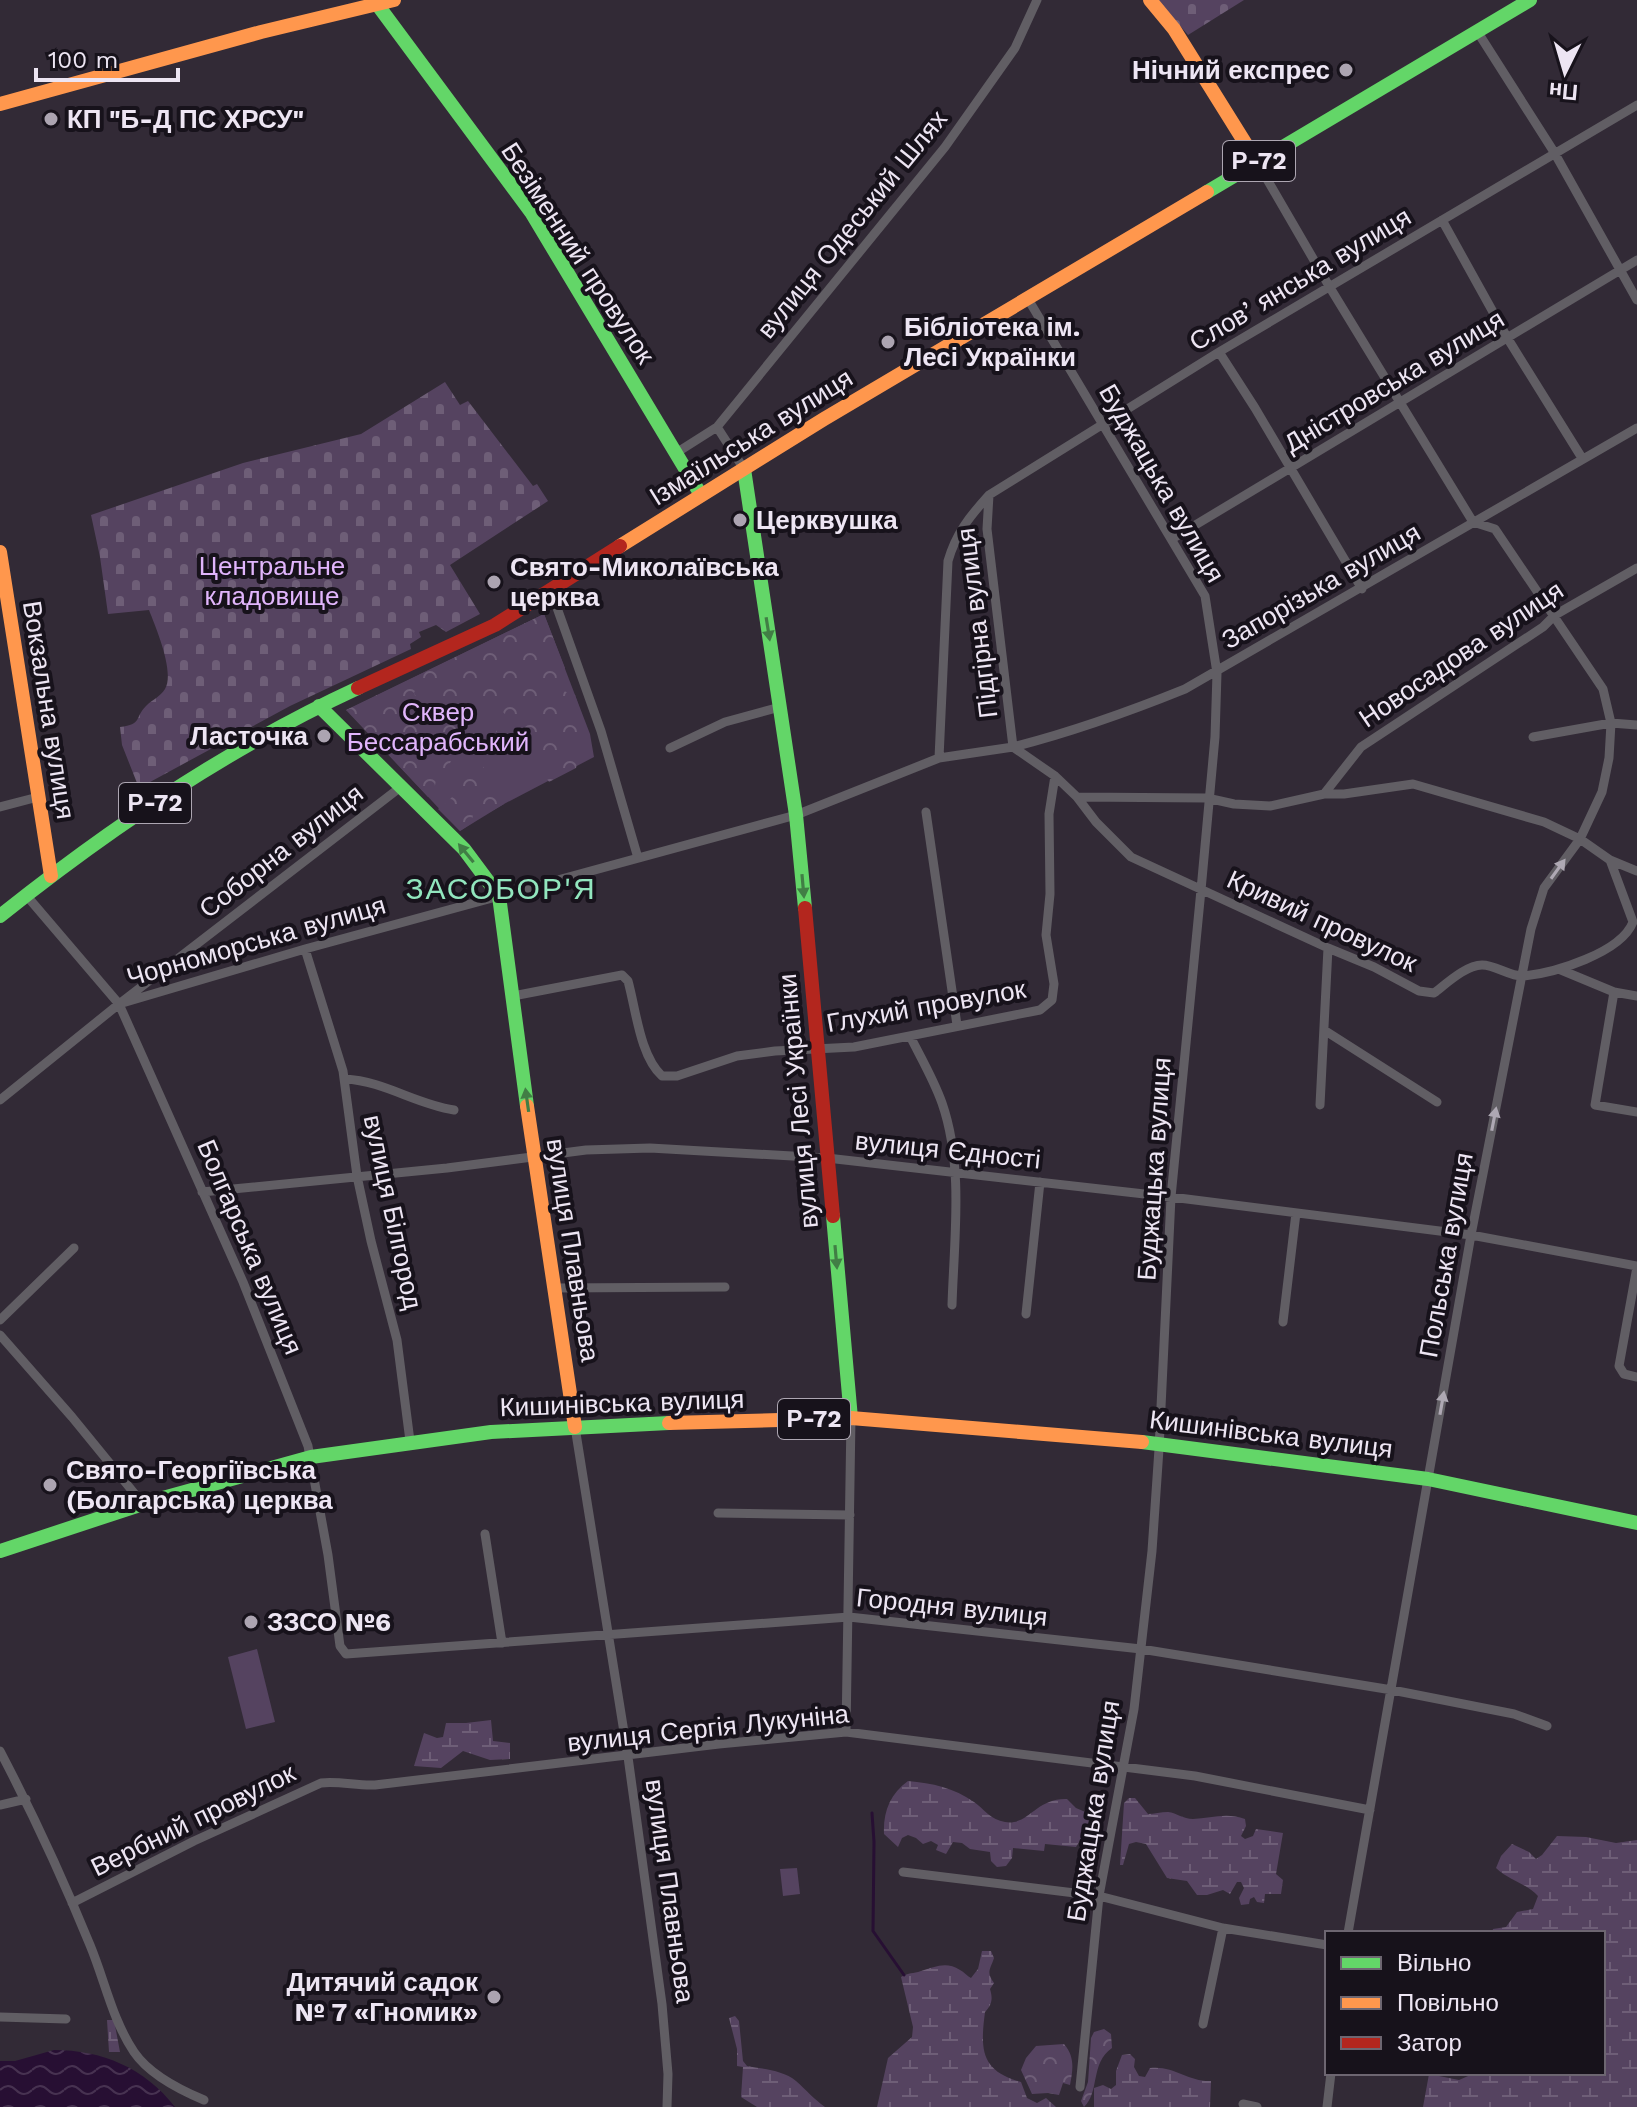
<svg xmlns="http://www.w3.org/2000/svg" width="1637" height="2107" font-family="'Work Sans',sans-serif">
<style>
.green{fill:#554360}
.forest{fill:url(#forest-crowns);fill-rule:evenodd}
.wetland{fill:url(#wetland-marsh)}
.cemetery{fill:url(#cemetery-stones)}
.water{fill:url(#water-waves)}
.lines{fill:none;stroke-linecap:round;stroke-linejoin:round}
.stream{stroke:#270f33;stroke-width:3}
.street{stroke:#615e64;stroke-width:9}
.fast{stroke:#63d668;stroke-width:14}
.slow{stroke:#ff974d;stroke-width:14}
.jam{stroke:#b3261e;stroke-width:14}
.oneway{fill:#417e45}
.oneway2{fill:#aea8b3}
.poi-dot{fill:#aca4b1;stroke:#17121b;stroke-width:3}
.labels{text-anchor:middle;stroke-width:8;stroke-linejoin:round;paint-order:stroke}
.shield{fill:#17121b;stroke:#ada6b2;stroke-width:2}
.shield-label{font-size:24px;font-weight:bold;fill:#ede5f3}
.poi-label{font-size:26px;font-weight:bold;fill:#ede5f3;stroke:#17121b;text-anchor:start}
.street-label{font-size:26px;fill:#ede5f3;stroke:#17121b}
.park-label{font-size:26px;fill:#e1b5fc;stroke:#17121b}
.quarter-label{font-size:30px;letter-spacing:2px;fill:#92e6be;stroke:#17121b}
</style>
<defs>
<pattern id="forest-crowns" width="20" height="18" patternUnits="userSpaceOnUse" patternTransform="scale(2)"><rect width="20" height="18" fill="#554360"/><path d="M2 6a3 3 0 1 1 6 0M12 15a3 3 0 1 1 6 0" fill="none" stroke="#6e5e77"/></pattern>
<pattern id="wetland-marsh" width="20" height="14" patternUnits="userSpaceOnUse" patternTransform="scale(2)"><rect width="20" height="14" fill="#554360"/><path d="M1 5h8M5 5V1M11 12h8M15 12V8" fill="none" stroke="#6e5e77"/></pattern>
<pattern id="cemetery-stones" width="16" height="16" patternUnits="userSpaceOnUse" patternTransform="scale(2)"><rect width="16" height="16" fill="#554360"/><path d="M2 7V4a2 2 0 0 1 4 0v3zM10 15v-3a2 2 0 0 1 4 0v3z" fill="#6e5e77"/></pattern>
<pattern id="water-waves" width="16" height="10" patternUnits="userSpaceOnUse" patternTransform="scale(2)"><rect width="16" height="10" fill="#270f33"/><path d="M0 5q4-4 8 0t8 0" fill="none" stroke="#473251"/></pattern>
</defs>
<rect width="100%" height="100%" fill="#322a36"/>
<!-- green -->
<path class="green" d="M544,614l46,120 4,23 -90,47 -44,27 -113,-121z
M257,1649l18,73 -29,7 -18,-72z
M797,1868l3,26 -17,2 -3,-27z"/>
<!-- forest -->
<path class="forest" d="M544,614l21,54 -8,8 -2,12 20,7 16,48h-9l-6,25 -27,14 -23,-39 -45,20 23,41 -14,8 -7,-6 -9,-1 -2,18 -12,8 -22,-22c18,-11 26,-27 25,-47l-11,-3 -7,14 -9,7 -2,11 -6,6 -82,-87zM427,680l14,16 7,3v7l-28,-2 -6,-11 3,-7zM478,699l12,2 15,13v7l-12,14 -11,-2 -7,-13 -9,-9 1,-6z
M1104,2029l7,5 1,14c-22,15 -12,44 -28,59l-3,-6 7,-19 3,-44 3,-6z
M1064,2044c11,13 9,25 6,41l-7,-2 -4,12 -11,-2 -16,1 -11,-24 5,-12 10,-12z"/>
<!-- wetland -->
<path class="wetland" d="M491,1720l2,21 17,2v16l-20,1 -27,-9 -22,17 -27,-2 10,-33 13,5 6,-1 3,-14h20z
M908,1781c24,2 46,7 66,21 10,7 17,18 31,20 24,4 30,-24 62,-23l9,9 14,6 2,8 -16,25 -31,-3 -1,7 -31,-3 -1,10 -6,8 -9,1 -6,-6 -1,-9 -20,-3 -8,-6 -9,-1 -7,12 -10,-4 2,-5 -7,-4 -8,3 -7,-6 -8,-3 -6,3 -4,9 -14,-13c-1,-22 6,-40 24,-53z
M1129,1798h6l13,16c6,0 13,-2 20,-2 9,1 15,7 25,7 18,-1 34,-7 52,0l1,7 -5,10 4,3 8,-3 3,-7 27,4 -7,41 7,6 -2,14h-16l-1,9 -7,-1 -3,-5 -4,2 -1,5 -8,1 -2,-7 5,-10 -3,-6h-4l-7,12 -7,-4 -16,5h-10l-10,-14 -20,-3 -21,-34 -10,-2 -7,2 -6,21h-3l4,-62z
M1557,1836l29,1 30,6 21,-3v267h-214l6,-33 30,6 16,-7h128v-140h-111l1,-4 13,-2 11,-15 16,-3 5,-13c-12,-13 -28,-15 -42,-28l5,-12 11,-12 17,8 7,7 6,-4z
M982,1951h9l3,7c-4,12 -8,14 0,25l-4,6c3,10 2,15 -5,23 -5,38 -4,59 36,70l6,16 10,5 9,-5 10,9h-179l11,-49 24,-21 1,-10 -12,-50c8,-5 12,-3 20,-6 14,-4 25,-10 39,-1 4,2 7,6 11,8l7,-9z
M735,2016l4,5 4,40 4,5c16,3 36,4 49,15 10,9 18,18 29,26h-68l-16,-10 2,-30 -6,-1v-17l-8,-31z
M107,2020h7l6,32h-11z
M1130,2054l5,5 -1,8 5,9 6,1 5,-9c23,-3 39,14 61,13l-1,26h-116v-19l9,-3 8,4 5,-4v-14l6,-16z"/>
<!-- cemetery -->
<path class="cemetery" d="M1158,0h86l-56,35z
M445,382l15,23 8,-4 65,85 4,-2 11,17 -98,64 30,49 -34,18 -10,-7 -17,7 2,5 -11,7 1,5 -121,57 -151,82 -17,-43 -2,-18c23,-3 14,-9 26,-21 7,-7 14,-9 19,-17 10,-17 -9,-61 -16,-79l-41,4 -8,-57 -9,-42 152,-52 118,-29z"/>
<!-- water -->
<path class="water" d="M54,2050c48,0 91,18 121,57h-175v-46h15z"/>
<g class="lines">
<!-- stream -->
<path class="stream" d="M872,1813l2,29 -1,89 31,44"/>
<!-- street -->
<path class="street" d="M1477,31l77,121 83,148
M1257,162l72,124 144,236 22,7 108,160 8,34 -2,35 -7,34 -22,47 -36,49 -13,41 -60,306 -123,698
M1442,220l66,119 74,119
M1028,299l177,297 12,77 -2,64 -14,153 -30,307 -12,252 -7,102 -18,158 -35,187 -19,191
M1219,352l36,56 107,181
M676,453l41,-26
M744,469l-27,-42 228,-280 70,-99 22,-48
M989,495l-2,34 26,218c59,-15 115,-35 172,-58l452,-261
M1172,539l465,-279
M551,591l50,140 37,127
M1533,737l78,-14 26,2
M670,748l55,-26 55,-15
M939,758l9,-197c8,-28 22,-45 41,-66l230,-143 418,-247
M1324,794l37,-47 182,-120 12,-12 82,-47
M1077,797l19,25 35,35 197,91 46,19 45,24 15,2c12,-9 32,-28 48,-28 14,0 28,12 42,11 30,-3 97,-23 109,-54l-23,-62
M0,807l38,-10
M926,812l31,213
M26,895l93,109 124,278 65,164 20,109 12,91 6,8 503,-37 292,32 251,41 122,24 33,12
M305,949l38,122 14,105 14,65 26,99 13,101
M1561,970l53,22 23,4
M1614,992l-19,113 42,7
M513,996l109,-21 6,6c8,29 12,75 34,95h15l60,-20 38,-5 79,-4 186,-37 12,-10 2,-16 -8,-49 4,-41 -1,-80 6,-38
M119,1004l186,-55 491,-134 143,-57 74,-11 42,29 22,21 130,1 27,6 36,2 54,-12h20l69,-10 131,38 36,17 30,21 27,11
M1324,1030l113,72
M910,1036c11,22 24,44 32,67 22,63 12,136 10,202
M345,1079c39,2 70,25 109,31
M0,1100l119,-96 283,-218
M1320,1105l8,-157
M202,1192l245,-24 139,-18 64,-2 177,10 344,39 300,38 166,31
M1637,1267l-18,99 5,8 13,3
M556,1288l169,-1
M1026,1314l14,-132
M0,1320l74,-72
M1283,1322l13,-109
M0,1335l72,82 71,87
M575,1427l53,330 34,247 6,70 -1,33
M718,1513l132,2
M485,1534l17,109
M846,1732l5,-314
M0,1751c33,63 63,128 90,194 15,36 22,74 44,107 15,22 46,38 70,48
M0,1805l26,-6
M903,1872l196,24 124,32 104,17
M72,1903l122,-62 127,-58c19,-2 36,3 54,2l344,-41 127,-12 349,44 175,34
M0,2017l66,2
M1203,2024l20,-96
M1243,2104l14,3
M1327,2107l4,-34"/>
<!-- fast -->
<path class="fast" d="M377,4l154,208 170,283
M1207,192l323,-192
M744,469l52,346 9,93
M319,706l145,143 35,47 28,210
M0,916c110,-88 230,-169 358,-228
M833,1216l18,202
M1142,1442l286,37 209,44
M0,1551l152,-50 159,-44 180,-25 178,-9"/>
<!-- slow -->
<path class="slow" d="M1150,0l24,29 83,133
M0,104l261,-72 133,-32
M620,546l204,-127 383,-227
M0,552l51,324
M527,1106l48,321
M669,1423l182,-5 291,24"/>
<!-- jam -->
<path class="jam" d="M358,688l137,-63 125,-79
M805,908l28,308"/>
</g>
<!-- one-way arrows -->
<defs><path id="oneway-solid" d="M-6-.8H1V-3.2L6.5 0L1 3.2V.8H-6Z" transform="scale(2)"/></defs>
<g class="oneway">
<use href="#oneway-solid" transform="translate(768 629) rotate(81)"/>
<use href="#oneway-solid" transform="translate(466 853) rotate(-129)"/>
<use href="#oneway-solid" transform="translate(803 886) rotate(85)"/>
<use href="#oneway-solid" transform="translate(527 1100) rotate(-98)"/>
<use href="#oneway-solid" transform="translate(836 1257) rotate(85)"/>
</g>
<g class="oneway2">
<use href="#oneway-solid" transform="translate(1558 869) rotate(-54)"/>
<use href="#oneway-solid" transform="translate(1494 1119) rotate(-79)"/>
<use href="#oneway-solid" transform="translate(1442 1403) rotate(-80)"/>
</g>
<!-- markers -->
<g class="poi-dot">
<circle cx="1346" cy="70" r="8"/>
<circle cx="51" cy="119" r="8"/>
<circle cx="888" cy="342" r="8"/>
<circle cx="740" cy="520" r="8"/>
<circle cx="494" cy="582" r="8"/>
<circle cx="324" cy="736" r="8"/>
<circle cx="50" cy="1485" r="8"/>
<circle cx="251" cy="1622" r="8"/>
<circle cx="494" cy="1997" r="8"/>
</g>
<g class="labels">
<!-- shield labels -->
<g class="shield">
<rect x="1223" y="141" width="72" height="40" rx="6"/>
<rect x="119" y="783" width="72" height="40" rx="6"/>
<rect x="778" y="1399" width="72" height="40" rx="6"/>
</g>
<g class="shield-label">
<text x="1259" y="169">Р-72</text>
<text x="155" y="811">Р-72</text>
<text x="814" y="1427">Р-72</text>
</g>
<!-- poi labels -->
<g class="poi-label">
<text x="1330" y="79" text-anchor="end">Нічний експрес</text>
<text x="67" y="128">КП "Б-Д ПС ХРСУ"</text>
<text x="904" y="336">Бібліотека ім.<tspan x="904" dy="30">Лесі Українки</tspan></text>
<text x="756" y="529">Церквушка</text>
<text x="510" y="576">Свято-Миколаївська<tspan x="510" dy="30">церква</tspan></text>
<text x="308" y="745" text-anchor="end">Ласточка</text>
<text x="66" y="1479">Свято-Георгіївська<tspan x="66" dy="30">(Болгарська) церква</tspan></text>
<text x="267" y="1631">ЗЗСО №6</text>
<text x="478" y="1991" text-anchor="end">Дитячий садок<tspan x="478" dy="30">№ 7 «Гномик»</tspan></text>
</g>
<!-- street labels -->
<g class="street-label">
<text transform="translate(852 224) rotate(-51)" y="9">вулиця Одеський Шлях</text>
<text transform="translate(578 253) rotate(57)" y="9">Безіменний провулок</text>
<text transform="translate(1300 279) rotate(-31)" y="9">Словʼянська вулиця</text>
<text transform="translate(1394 381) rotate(-31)" y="9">Дністровська вулиця</text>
<text transform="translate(751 437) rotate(-32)" y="9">Ізмаїльська вулиця</text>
<text transform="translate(1162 483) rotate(60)" y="9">Буджацька вулиця</text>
<text transform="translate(1321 586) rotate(-30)" y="9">Запорізька вулиця</text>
<text transform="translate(977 623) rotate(-97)" y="9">Підгірна вулиця</text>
<text transform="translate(1461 654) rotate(-34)" y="9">Новосадова вулиця</text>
<text transform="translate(49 710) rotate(81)" y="9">Вокзальна вулиця</text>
<text transform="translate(281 851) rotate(-38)" y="9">Соборна вулиця</text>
<text transform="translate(1322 921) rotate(25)" y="9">Кривий провулок</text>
<text transform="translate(256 941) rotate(-16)" y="9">Чорноморська вулиця</text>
<text transform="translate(926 1006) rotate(-10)" y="9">Глухий провулок</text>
<text transform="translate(798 1101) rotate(-95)" y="9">вулиця Лесі Українки</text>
<text transform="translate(948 1150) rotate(6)" y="9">вулиця Єдності</text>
<text transform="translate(1154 1169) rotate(-86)" y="9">Буджацька вулиця</text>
<text transform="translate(393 1212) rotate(78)" y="9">вулиця Білгород</text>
<text transform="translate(250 1247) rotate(67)" y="9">Болгарська вулиця</text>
<text transform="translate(573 1250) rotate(81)" y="9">вулиця Плавньова</text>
<text transform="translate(1446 1255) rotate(-80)" y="9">Польська вулиця</text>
<text transform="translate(622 1403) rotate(-2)" y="9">Кишинівська вулиця</text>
<text transform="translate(1271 1434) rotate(7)" y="9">Кишинівська вулиця</text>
<text transform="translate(952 1607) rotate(6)" y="9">Городня вулиця</text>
<text transform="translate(708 1728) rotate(-6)" y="9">вулиця Сергія Лукуніна</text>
<text transform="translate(1093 1811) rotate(-81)" y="9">Буджацька вулиця</text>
<text transform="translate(193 1820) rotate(-26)" y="9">Вербний провулок</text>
<text transform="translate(670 1891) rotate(82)" y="9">вулиця Плавньова</text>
</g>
<!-- park labels -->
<g class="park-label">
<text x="272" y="575">Центральне<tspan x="272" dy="30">кладовище</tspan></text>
<text x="438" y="721">Сквер<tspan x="438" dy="30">Бессарабський</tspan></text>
</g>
<!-- quarter labels -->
<g class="quarter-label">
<text x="501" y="899">ЗАСОБОР'Я</text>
</g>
</g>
<!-- legend -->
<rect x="1325" y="1931" width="280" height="144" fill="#17121b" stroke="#6d6671" stroke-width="2"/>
<rect x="1341" y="1957" width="40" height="12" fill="#63d668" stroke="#6d6671" stroke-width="2"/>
<text x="1397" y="1971" font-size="24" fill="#ede5f3">Вільно</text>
<rect x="1341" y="1997" width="40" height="12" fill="#ff974d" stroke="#6d6671" stroke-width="2"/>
<text x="1397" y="2011" font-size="24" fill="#ede5f3">Повільно</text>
<rect x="1341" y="2037" width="40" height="12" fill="#b3261e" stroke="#6d6671" stroke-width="2"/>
<text x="1397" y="2051" font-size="24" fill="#ede5f3">Затор</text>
<!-- north arrow -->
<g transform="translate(1565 72) rotate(185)" stroke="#17121b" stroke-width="6" paint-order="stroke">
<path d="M0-6L14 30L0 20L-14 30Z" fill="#ede5f3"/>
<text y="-12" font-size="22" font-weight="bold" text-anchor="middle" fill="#ede5f3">Пн</text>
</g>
<!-- scale -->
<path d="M36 68v12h142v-12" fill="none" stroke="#ede5f3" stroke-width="4"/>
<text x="48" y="68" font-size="24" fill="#ede5f3" stroke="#17121b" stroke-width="6" paint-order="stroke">100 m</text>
</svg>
